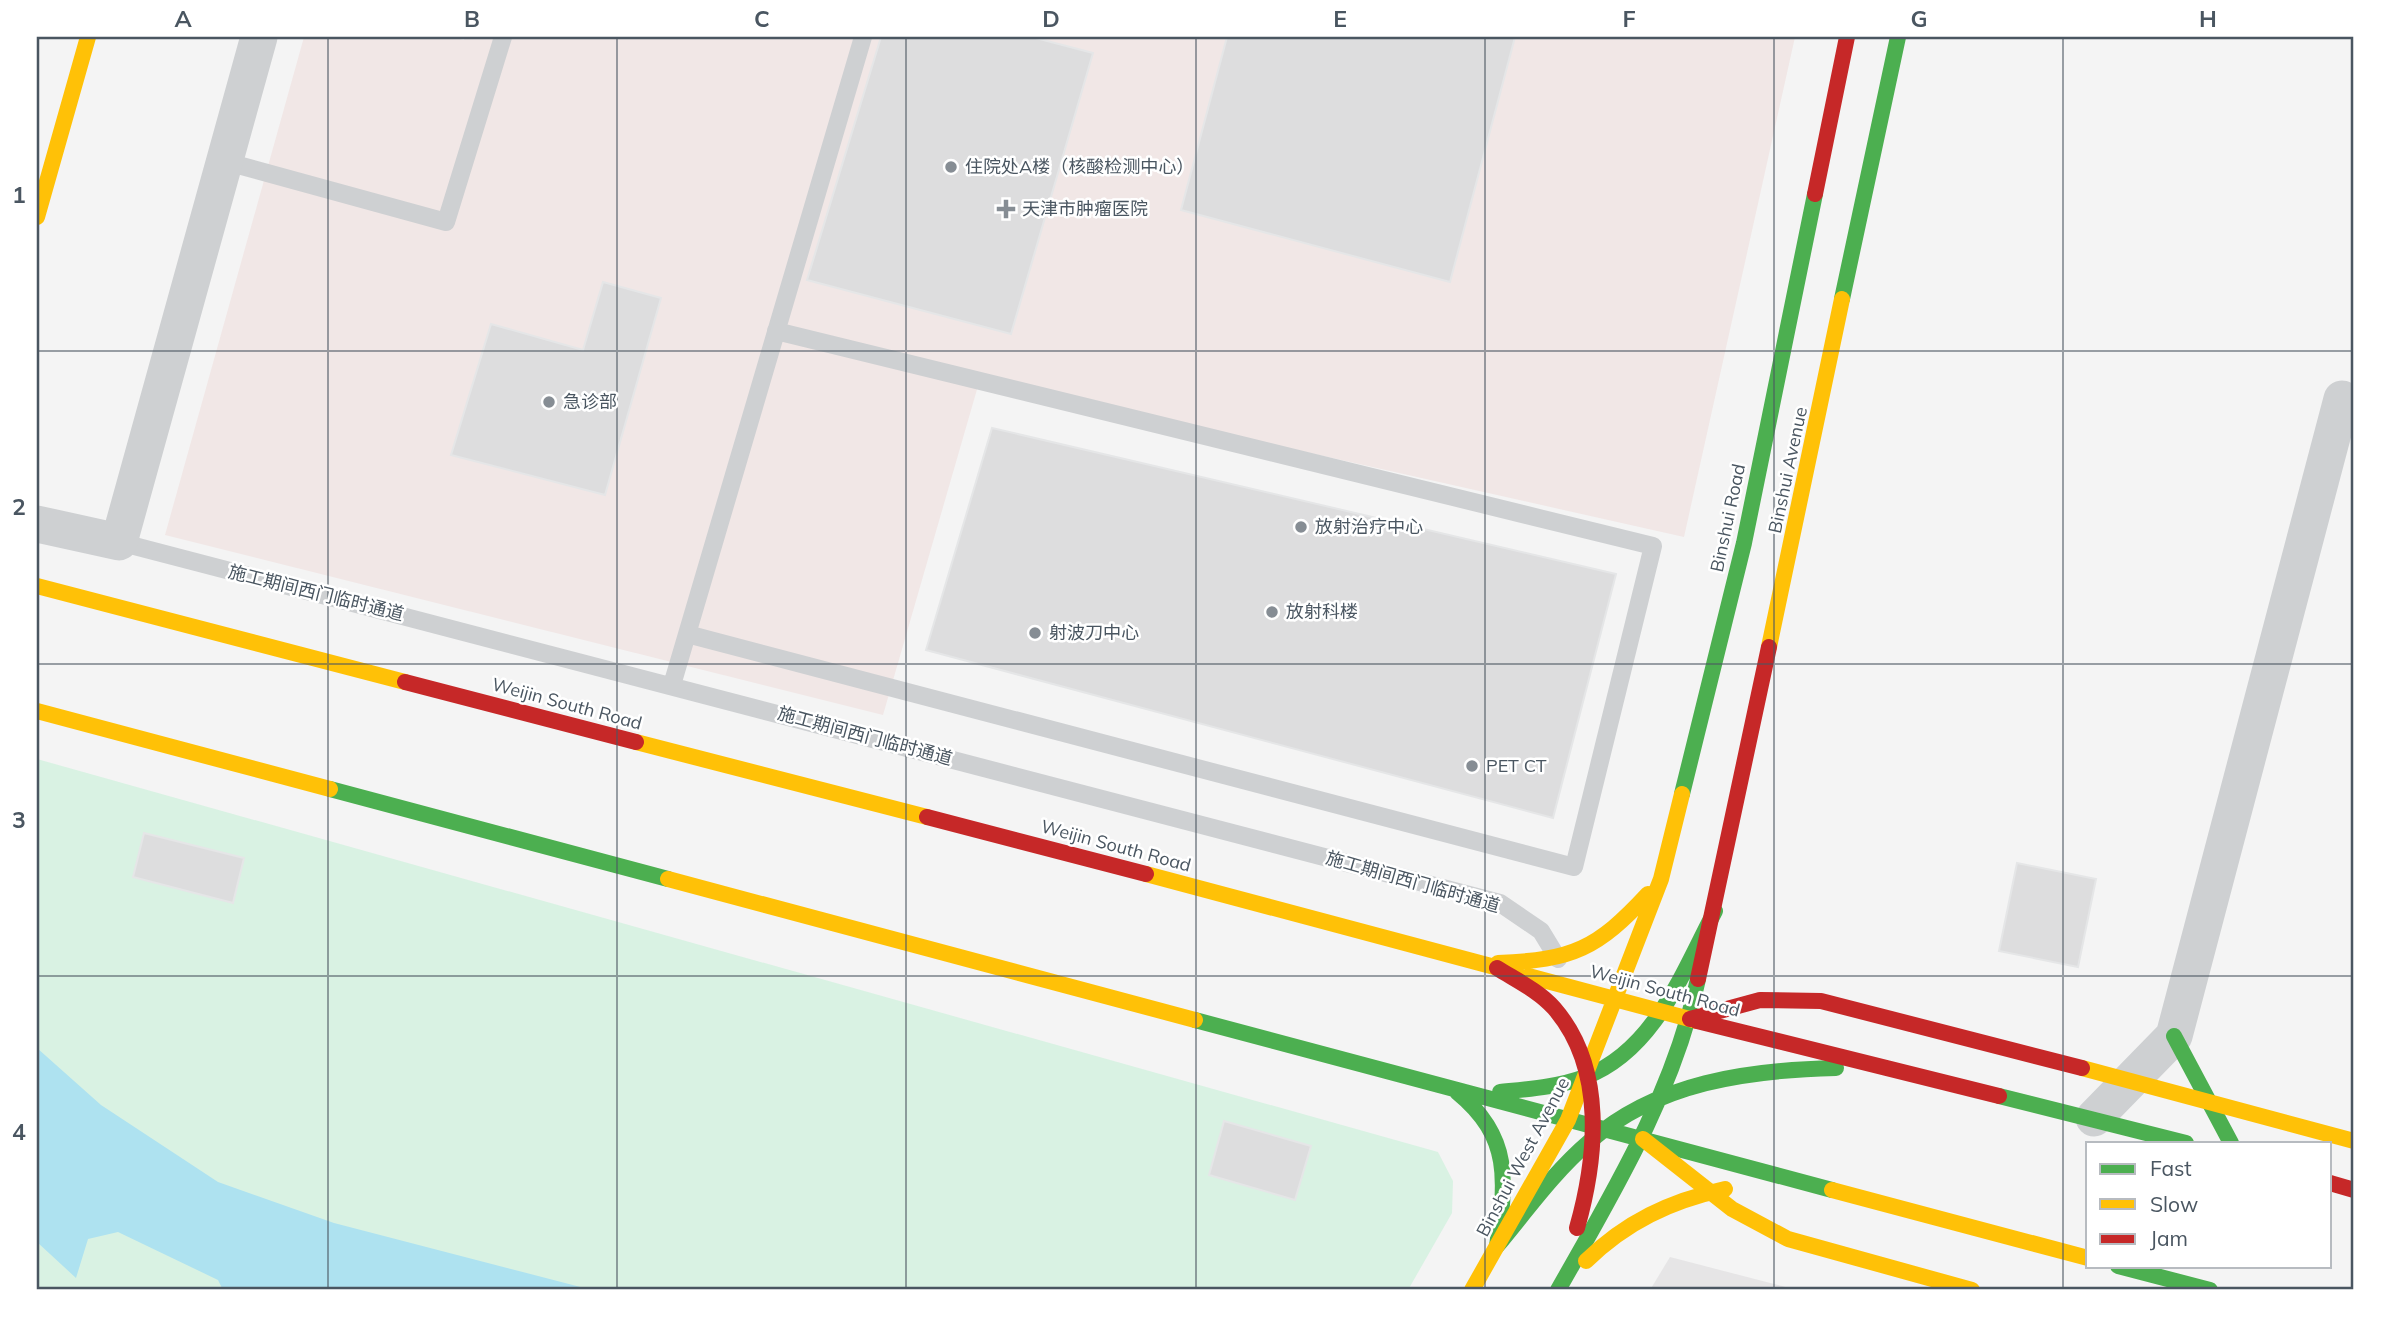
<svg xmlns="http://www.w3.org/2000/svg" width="2391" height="1327" font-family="Mulish,'Noto Sans SC',sans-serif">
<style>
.education{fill:#e6e5e6}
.medical{fill:#f1e7e6}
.green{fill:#d9f2e3}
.water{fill:#aee2f0}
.building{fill:#ddddde;stroke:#e5e6e7;stroke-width:2}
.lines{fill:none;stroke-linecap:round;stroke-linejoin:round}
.lane{stroke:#ced0d2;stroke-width:18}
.street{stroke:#ced0d2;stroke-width:37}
.fast{stroke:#4caf50;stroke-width:16}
.slow{stroke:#ffc107;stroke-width:16}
.jam{stroke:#c62828;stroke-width:16}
.grid{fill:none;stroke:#4a5661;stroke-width:2;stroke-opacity:0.55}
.poi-dot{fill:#868d94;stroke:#fff;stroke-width:2.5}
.labels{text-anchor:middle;stroke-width:5;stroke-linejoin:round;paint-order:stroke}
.poi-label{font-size:18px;fill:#4a5661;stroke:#fff;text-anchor:start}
.street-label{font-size:18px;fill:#4a5661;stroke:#fff}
.neatline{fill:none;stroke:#4a5661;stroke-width:2.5}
.grid-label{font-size:23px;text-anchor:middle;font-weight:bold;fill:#4a5661}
</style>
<rect width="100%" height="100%" fill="#f4f4f4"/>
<!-- education -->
<path class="education" d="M1670,1257l127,33h-147z"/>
<!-- medical -->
<path class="medical" d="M304,37h147l13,3 1,-3h1330l-111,500 -704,-158 -97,336 -718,-180z"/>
<!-- green -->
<path class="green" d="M37,759l1401,393 15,29 -1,32 -44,77h-1371z"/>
<!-- water -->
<path class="water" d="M37,1048l64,57 117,77 116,41 258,67h-369l-5,-10 -100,-48 -30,7 -12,39 -39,-36z"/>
<!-- building -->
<path class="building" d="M881,37h151l61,16 -82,281 -204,-54z
M1227,37h288l-65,245 -269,-72z
M603,282l58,16 -56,197 -154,-40 40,-131 92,26z
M992,428l624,146 -63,244 -627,-168z
M144,833l100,25 -11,45 -100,-26z
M2017,863l79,16 -18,88 -79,-16z
M1224,1121l87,25 -16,54 -86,-25z"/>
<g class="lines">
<!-- lane -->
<path class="lane" d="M227,162l219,60 57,-185
M119,542l1381,361 41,28 17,28
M687,634l887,233 79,-321 -877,-215
M672,685l191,-648"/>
<!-- street -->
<path class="street" d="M37,524l82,18 140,-505
M2094,1118l80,-82 168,-637"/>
<!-- fast -->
<path class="fast" d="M1842,299l56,-262
M330,789l338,90
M1682,794l62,-251 71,-349
M1195,1020l637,170
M2174,1036l57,107
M1457,1092c55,45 49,89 40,154
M1500,1092c29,-3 58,-5 85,-15 69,-26 98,-105 130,-166
M1999,1096l187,47
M1497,1246c30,-36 57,-74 92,-104 68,-60 160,-72 247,-74
M2118,1266l92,24
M1558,1290c56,-99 116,-198 140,-311"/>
<!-- slow -->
<path class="slow" d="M37,217l51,-180
M37,586l368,96
M1769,647l73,-348
M37,711l293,78
M636,742l291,75
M1146,874l551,147
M668,879l527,141
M1498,963c75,-3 99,-14 150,-69
M2082,1068l272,73
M1643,1139l89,70 56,30 184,51
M1832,1190l256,68
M1586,1261c40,-39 84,-60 139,-72
M1472,1290l96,-170 93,-241 21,-85"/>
<!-- jam -->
<path class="jam" d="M1815,194l32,-157
M405,682l231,60
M927,817l219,57
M1497,968c19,12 42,23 57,40 52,60 43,149 23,220
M1698,979l71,-332
M1690,1019l70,-19 61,1 261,67
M1697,1021l302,75
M2330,1183l24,7"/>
</g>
<!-- grid -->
<path class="grid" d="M328,37v1253M617,37v1253M906,37v1253M1196,37v1253M1485,37v1253M1774,37v1253M2063,37v1253M37,351h2317M37,664h2317M37,976h2317"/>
<!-- markers -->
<g class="poi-dot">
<circle cx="951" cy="167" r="7"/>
<path d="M1002.5 198.5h7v7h7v7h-7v7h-7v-7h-7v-7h7z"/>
<circle cx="549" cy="402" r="7"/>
<circle cx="1301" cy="527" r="7"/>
<circle cx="1272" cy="612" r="7"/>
<circle cx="1035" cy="633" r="7"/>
<circle cx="1472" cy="766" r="7"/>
</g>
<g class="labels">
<!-- poi labels -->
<g class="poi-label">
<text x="965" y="173">住院处A楼（核酸检测中心）</text>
<text x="1022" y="215">天津市肿瘤医院</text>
<text x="563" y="408">急诊部</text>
<text x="1315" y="533">放射治疗中心</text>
<text x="1286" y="618">放射科楼</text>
<text x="1049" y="639">射波刀中心</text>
<text x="1486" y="772">PET CT</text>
</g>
<!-- street labels -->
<g class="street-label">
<text transform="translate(1788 470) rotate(-78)" y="6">Binshui Avenue</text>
<text transform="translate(1728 518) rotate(-78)" y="6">Binshui Road</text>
<text transform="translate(316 593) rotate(14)" y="6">施工期间西门临时通道</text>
<text transform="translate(567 704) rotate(15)" y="6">Weijin South Road</text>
<text transform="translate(865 736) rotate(15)" y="6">施工期间西门临时通道</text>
<text transform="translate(1116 846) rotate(15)" y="6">Weijin South Road</text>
<text transform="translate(1413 882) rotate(16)" y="6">施工期间西门临时通道</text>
<text transform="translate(1665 991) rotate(15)" y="6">Weijin South Road</text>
<text transform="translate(1523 1157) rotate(-62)" y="6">Binshui West Avenue</text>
</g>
</g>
<!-- border -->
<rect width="2391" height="1327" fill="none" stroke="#ffffff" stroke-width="77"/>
<!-- legend -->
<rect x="2086" y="1142" width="245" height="126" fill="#ffffff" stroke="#b7bbc0" stroke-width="2"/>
<rect x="2100" y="1164" width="35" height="10" fill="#4caf50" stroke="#b7bbc0" stroke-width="2"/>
<text x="2150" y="1176" font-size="21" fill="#4a5661">Fast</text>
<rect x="2100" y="1199" width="35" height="10" fill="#ffc107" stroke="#b7bbc0" stroke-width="2"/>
<text x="2150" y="1212" font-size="21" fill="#4a5661">Slow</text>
<rect x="2100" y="1234" width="35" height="10" fill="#c62828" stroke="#b7bbc0" stroke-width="2"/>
<text x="2150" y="1246" font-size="21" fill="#4a5661">Jam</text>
<rect x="38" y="38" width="2314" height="1250" class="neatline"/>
<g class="grid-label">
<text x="183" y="27">A</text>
<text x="472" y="27">B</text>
<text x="762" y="27">C</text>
<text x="1051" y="27">D</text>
<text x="1340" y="27">E</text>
<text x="1629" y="27">F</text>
<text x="1919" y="27">G</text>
<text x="2208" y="27">H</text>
<text x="19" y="203">1</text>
<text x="19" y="515">2</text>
<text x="19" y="828">3</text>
<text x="19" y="1140">4</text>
</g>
</svg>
